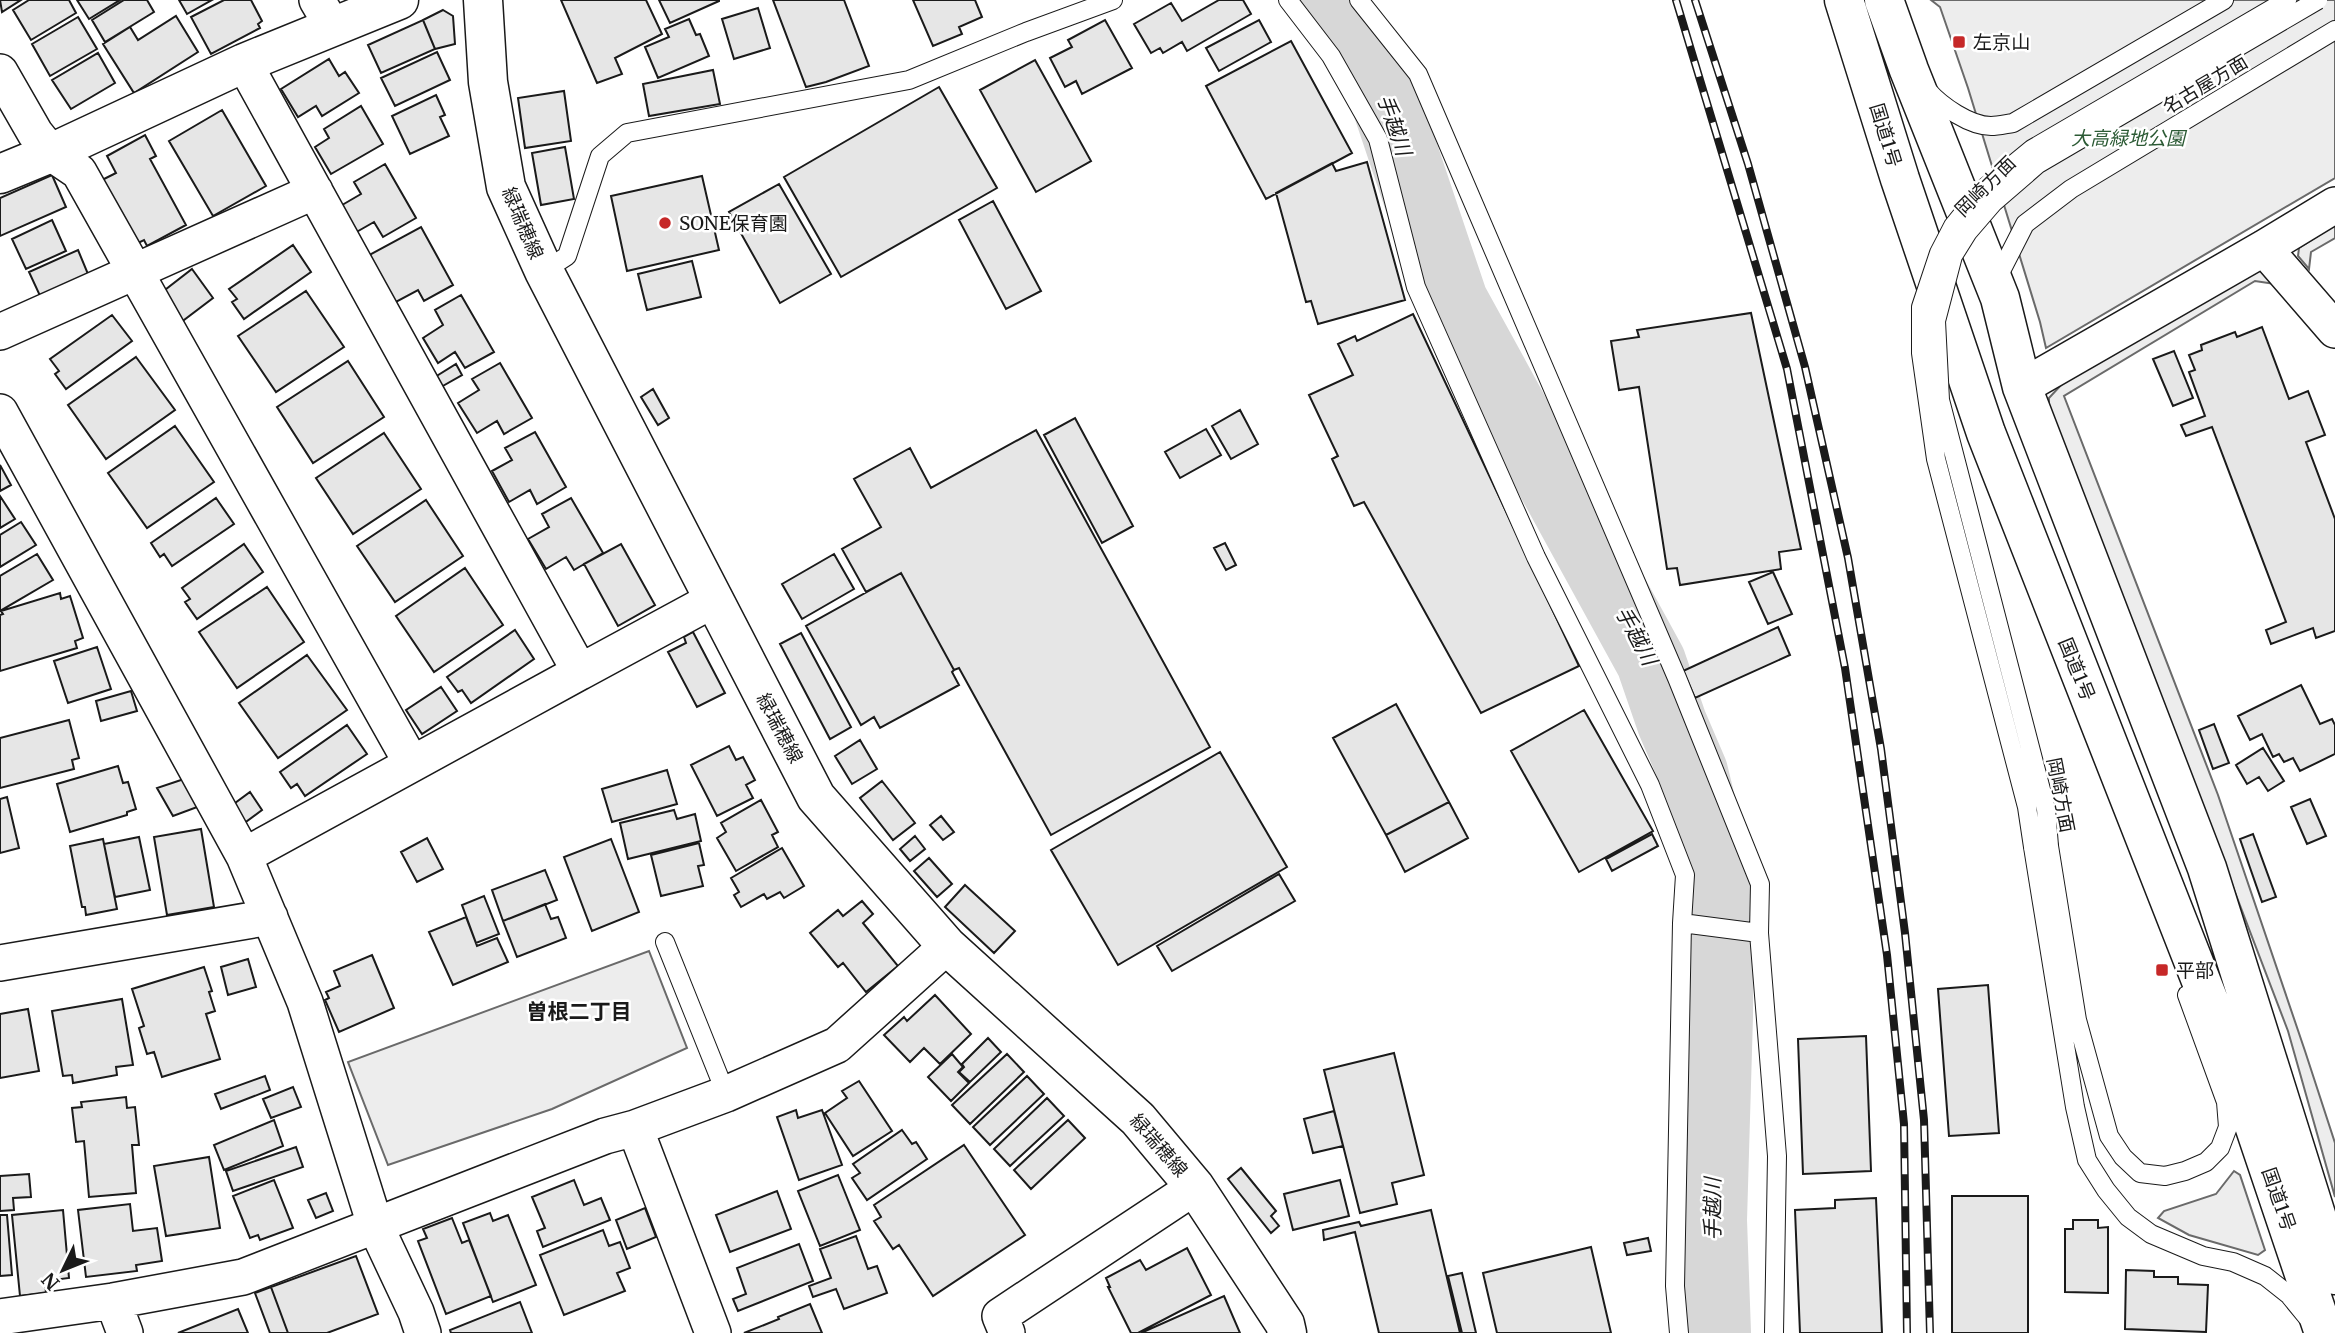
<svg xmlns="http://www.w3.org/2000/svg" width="2335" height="1333" font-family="Merriweather,'Noto Sans JP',serif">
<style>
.built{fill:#ededed;stroke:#6a6a6a;stroke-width:2}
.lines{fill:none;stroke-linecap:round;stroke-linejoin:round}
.river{stroke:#d7d7d7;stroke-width:70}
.building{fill:#e6e6e6;stroke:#1a1a1a;stroke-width:2}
.service-casing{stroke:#1a1a1a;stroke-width:20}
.minor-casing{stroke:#1a1a1a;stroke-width:38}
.tertiary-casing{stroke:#1a1a1a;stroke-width:41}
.secondary-casing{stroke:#1a1a1a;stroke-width:41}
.trunk-casing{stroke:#1a1a1a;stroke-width:41}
.service{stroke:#fff;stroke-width:18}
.minor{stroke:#fff;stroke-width:35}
.tertiary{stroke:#fff;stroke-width:38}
.secondary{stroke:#fff;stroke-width:38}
.trunk{stroke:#fff;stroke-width:38}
.rail-casing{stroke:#1a1a1a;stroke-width:8}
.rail{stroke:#fff;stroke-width:5;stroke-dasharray:16;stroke-linecap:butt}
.service-bridge-casing{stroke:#1a1a1a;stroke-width:20;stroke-linecap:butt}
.service-bridge{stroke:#fff;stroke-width:18}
.poi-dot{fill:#c62828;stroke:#fff;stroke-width:2.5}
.labels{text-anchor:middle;stroke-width:5;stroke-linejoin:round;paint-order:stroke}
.poi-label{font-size:19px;fill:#1a1a1a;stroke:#fff;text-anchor:start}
.street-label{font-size:19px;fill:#1a1a1a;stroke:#fff}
.park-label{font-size:19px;font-style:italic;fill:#2b5a34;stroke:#fff}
.water-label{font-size:21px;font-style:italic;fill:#1a1a1a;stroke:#fff}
.neighbourhood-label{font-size:21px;font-weight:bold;fill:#1a1a1a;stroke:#fff}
</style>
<rect width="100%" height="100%" fill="#fff"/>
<!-- built -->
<path class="built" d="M1931,0h404v178l-289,170 -6,-26 -72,-234 -28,-81z
M2335,225v13l-24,14 -2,17 -11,-13 1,-8z
M2258,271h3l14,13 -20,-3 -191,115 154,399 87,256 30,92v54l-47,-166 -239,-625v-8l13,-14z
M649,951l38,97 -135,61 -164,56 -40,-103z
M2234,1171l6,4 25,75 -7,5 -69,-20 -31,-17 6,-7 52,-17z"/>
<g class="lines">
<!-- river -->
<path class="river" d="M1323,0l19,24 37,57 74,220 198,361 21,61 21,49 26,107 -1,137 -6,204 4,113"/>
</g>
<!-- building -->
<path class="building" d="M0,0h21l-19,12z
M29,0h40l7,13 -45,27 -18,-30z
M77,0h43l-31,19z
M124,0h23l7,12 -49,30 -13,-22z
M179,0h33l-25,14z
M224,0h27l11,21 -4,3 2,4 -49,26 -20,-37z
M561,0h85l16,34 -47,24 7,16 -25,9z
M659,0h60v1l-49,22z
M773,0h71l25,66 -43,16 -20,5z
M913,0h62l7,17 -23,10 3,7 -29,12z
M1219,0h24l8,14 -64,37 -5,-9 -19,11 -3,-5 -9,5 -17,-29 37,-21 11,18z
M758,8l12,40 -36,11 -12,-40z
M443,10l10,6 2,28 -20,5 -12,-29z
M176,16l22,36 -64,41 -31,-49 27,-17 8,13z
M78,17l19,32 -47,27 -18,-32z
M689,19l7,16 4,-1 9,22 -51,22 -13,-31 24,-10 -4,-8z
M423,20l12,29 -54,24 -13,-28z
M1105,20l27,48 -50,26 -6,-13 -11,6 -15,-29 22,-11 -4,-7z
M1259,20l12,22 -52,29 -13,-23z
M1291,41l61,112 -86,46 -60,-113z
M437,52l13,28 -55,26 -14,-28z
M98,53l17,30 -44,26 -19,-29z
M329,59l10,17 6,-4 14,21 -37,23 -6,-10 -18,11 -17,-28z
M1035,60l56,101 -55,31 -56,-102z
M713,70l7,34 -71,12 -6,-32z
M939,87l58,101 -156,89 -57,-100z
M564,91l7,50 -46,7 -7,-50z
M436,95l9,20 -5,2 9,19 -39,18 -18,-38z
M361,106l22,38 -52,30 -16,-27 14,-9 -5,-9z
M222,110l44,76 -53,30 -44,-75z
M145,135l11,21 -6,3 36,66 -39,21 -3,-6 -10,5 -34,-64 16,-8 -9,-17z
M565,147l9,52 -33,6 -9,-52z
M1367,162l38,138 -87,24 -7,-23 -5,1 -30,-109 56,-30 4,8z
M385,164l31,54 -33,19 -9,-15 -21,12 -16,-26 24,-14 -7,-12z
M52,175l14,32 -66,29v-38z
M702,176l17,74 -92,21 -16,-75z
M779,184l52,90 -51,29 -51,-91z
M993,201l48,90 -35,18 -47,-89z
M52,220l14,31 -40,18 -14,-30z
M421,227l32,58 -29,16 -6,-11 -24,13 -32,-44z
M293,245l18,27 -67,47 -12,-17 5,-3 -8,-10z
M78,250l10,24 -47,24 -12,-26z
M692,261l9,36 -54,13 -9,-36z
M192,269l21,29 -33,25 -19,-30z
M306,291l38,56 -68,45 -38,-56z
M461,295l33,57 -29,16 -10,-16 -17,11 -15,-25 20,-13 -8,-15z
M1751,313l50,236 -22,3 2,17 -101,16 -3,-17 -10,1 -28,-182 -20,3 -8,-49 28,-4 -2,-7z
M1413,314l166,352 -98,47 -117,-211 -10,4 -22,-47 6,-3 -29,-61 44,-20 -15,-31 17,-8 2,5z
M112,315l20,26 -66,48 -11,-15 4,-3 -9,-12z
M2262,327l27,72 19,-8 17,44 -19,7 29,77v112l-19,7 -3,-10 -42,16 -5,-14 20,-8 -74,-195 -26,9 -5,-11 24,-9 -16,-44 6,-2 -6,-15 13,-5 -1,-5 34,-13 2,5z
M2174,351l19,47 -20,8 -20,-47z
M136,357l39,53 -69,49 -38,-54z
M348,361l36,56 -71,46 -36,-56z
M500,363l32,55 -28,16 -7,-13 -20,12 -19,-30 21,-13 -7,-11z
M456,364l6,11 -21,12 -6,-10z
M653,389l16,29 -11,7 -17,-28z
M1240,410l18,34 -27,15 -19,-33z
M1075,418l58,108 -31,17 -58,-108z
M175,426l39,56 -67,46 -39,-55z
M1206,429l15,26 -41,23 -15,-26z
M1036,430l174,317 -159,88 -92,-167 -5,2 -53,-97 -35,19 -24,-43 39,-22 -27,-48 56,-31 21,40z
M535,432l31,55 -29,17 -7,-14 -21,12 -17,-31 20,-11 -7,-12z
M384,433l37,56 -68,45 -37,-56z
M0,465l11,20 -11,6z
M0,496l15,23 -15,9z
M216,498l18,26 -62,42 -8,-12 -4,3 -9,-14z
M571,498l32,55 -29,17 -8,-13 -20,12 -18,-30 21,-12 -7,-13z
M426,500l37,56 -68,46 -38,-56z
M21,522l15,23 -36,22v-32z
M1225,543l11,22 -10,5 -12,-22z
M244,544l19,28 -66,47 -12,-17 5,-3 -8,-11z
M621,544l34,61 -37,21 -34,-62z
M37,554l16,26 -53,31v-35z
M834,554l20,35 -52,30 -20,-35z
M465,568l38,57 -69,47 -38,-56z
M1773,572l19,42 -24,10 -19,-42z
M901,573l53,97 -2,2 7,13 -79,43 -6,-11 -13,8 -55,-99z
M267,587l37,55 -67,46 -38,-56z
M60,593l1,6 9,-3 13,42 -8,3 2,7 -77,23v-56l3,-1 -2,-3z
M1778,627l12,28 -95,43 -12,-27z
M515,630l19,29 -63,44 -9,-13 -4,2 -11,-15z
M693,632l32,61 -28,14 -29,-55 18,-9 -2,-6z
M801,633l50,94 -21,12 -50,-95z
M97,647l14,42 -43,14 -14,-42z
M307,655l40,55 -69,48 -39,-55z
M2301,685l19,39 12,-5 3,6v29l-35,17 -7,-13 -9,4 -5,-8 -6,3 -11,-23 -12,6 -12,-24z
M441,687l16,24 -35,23 -16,-24z
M131,691l6,20 -36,10 -5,-20z
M1396,704l53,98 -63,33 -53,-97z
M1584,710l69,121 -74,41 -68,-121z
M69,720l10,38 -7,2 2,9 -74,19v-50z
M2214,724l15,39 -16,6 -14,-39z
M347,725l20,29 -62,42 -8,-12 -6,4 -11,-16z
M860,740l17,29 -25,15 -17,-28z
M729,746l7,14 7,-3 12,23 -9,5 7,13 -36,18 -26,-51z
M2263,748l21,33 -16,10 -9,-14 -12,7 -11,-19z
M1220,752l67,115 -169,98 -67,-115z
M118,766l5,17 5,-1 8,27 -9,3v3l-57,17 -13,-48z
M667,770l10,34 -65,18 -10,-33z
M184,779l16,27 -27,10 -16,-28z
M882,781l33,42 -22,17 -33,-42z
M250,792l12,18 -19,14 -12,-18z
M7,797l12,51 -19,5v-54z
M2310,799l16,37 -19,8 -16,-37z
M761,800l17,32 -6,3 6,12 -42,24 -19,-33 9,-6 -5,-9z
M1449,802l19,36 -63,34 -19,-37z
M674,810l3,9 18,-5 6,27 -73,18 -8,-36z
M941,816l13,16 -11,8 -13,-15z
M201,829l13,78 -47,8 -13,-78z
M1652,834l6,12 -46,25 -6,-12z
M2253,834l23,63 -14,5 -22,-63z
M915,836l10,13 -15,12 -10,-12z
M139,837l11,53 -35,7 -11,-53z
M427,838l16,31 -26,13 -16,-30z
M103,839l14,70 -31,6 -1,-8h-3l-12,-61z
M611,839l28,73 -47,19 -28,-74z
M699,843l5,22 -6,1 5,20 -42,10 -10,-41z
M782,848l22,38 -20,12 -4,-6 -13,7 -3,-5 -23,13 -7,-12 5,-3 -8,-14z
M929,858l23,26 -15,13 -23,-26z
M545,870l12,30 -54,21 -11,-31z
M1279,874l16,27 -123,70 -15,-25z
M965,885l50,46 -21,22 -49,-46z
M484,896l15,38 -23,9 -14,-38z
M862,901l11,13 -10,9 35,43 -32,26 -23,-29 -5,4 -28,-34 28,-23 5,6z
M545,904l6,15 7,-2 8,21 -49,19 -14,-36z
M466,917l11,29 20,-8 11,24 -55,23 -24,-53z
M372,955l22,53 -55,24 -14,-32 4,-2 -3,-6 14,-6 -6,-15z
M248,959l8,28 -28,8 -7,-28z
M204,967l8,24 -3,1 6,19 -9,3 14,45 -58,18 -8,-25 -7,2 -8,-26 5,-2 -12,-37z
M1988,985l11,148 -50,3 -11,-147z
M935,995l36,39 -31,30 -16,-16 -14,14 -26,-27 20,-18 3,4z
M122,999l11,66 -17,2 1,8 -44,8 -1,-8 -9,1 -11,-65z
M28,1009l11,62 -39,7v-64z
M1866,1036l5,135 -68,3 -5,-135z
M988,1038l13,14 -31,30 -11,-10 5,-5 -2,-3z
M1394,1053l30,122 -32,8 5,21 -37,9 -36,-143z
M952,1054l11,13 -5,5 11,11 -18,18 -23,-24z
M1007,1054l17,18 -54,52 -18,-19z
M265,1076l5,14 -49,19 -6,-15z
M1027,1076l17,18 -54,51 -17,-18z
M859,1081l33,50 -39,25 -28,-43 22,-15 -5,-7z
M293,1087l8,20 -30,11 -8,-19z
M126,1097l1,11 8,-1 4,38h-7l4,48 -47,4 -5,-56 -8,1 -4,-34 10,-1 -1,-5z
M1047,1098l17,18 -54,50 -16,-17z
M796,1110l2,8 24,-8 20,55 -43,15 -22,-63z
M1334,1111l9,35 -30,7 -9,-34z
M274,1120l9,26 -59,24 -10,-25z
M1068,1120l17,18 -54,51 -17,-19z
M902,1130l10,14 4,-2 11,17 -60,41 -15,-22 8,-5 -7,-9z
M964,1145l61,90 -92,61 -34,-51 -6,4 -19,-28 7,-4 -7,-12z
M296,1147l7,20 -70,24 -7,-20z
M209,1157l11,71 -54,8 -12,-70z
M1241,1168l35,43 -5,5 8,10 -8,7 -43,-54z
M29,1174l2,23 -18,1 1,12 -14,1v-35z
M838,1175l22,55 -40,16 -22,-55z
M274,1180l19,48 -33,12 -2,-5 -8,3 -17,-42z
M574,1180l10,25 17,-7 9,22 -67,27 -6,-16 8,-3 -13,-31z
M1340,1180l9,36 -56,14 -9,-36z
M777,1191l14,38 -61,23 -14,-37z
M326,1193l7,18 -17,7 -8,-18z
M1952,1196h76v137h-76z
M1876,1198l6,135h-82l-5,-123 40,-2v-8z
M130,1204l3,27 24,-3 5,33 -26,4 1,6 -51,6 -8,-67z
M645,1208l11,29 -29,12 -11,-29z
M63,1210l6,68 -24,3 1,12 -26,3 -8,-81z
M1431,1210l29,123h-81l-24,-101 -31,8 -1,-10 36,-8 2,4z
M490,1213l3,8 15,-6 28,70 -43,17 -30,-79z
M0,1215h7l5,60 -12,1z
M452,1218l10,25 7,-3 22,56 -45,18 -28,-73 9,-3 -4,-9z
M2073,1220h25v8l10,-1v66l-43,-1v-63h8z
M603,1230l6,16 11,-4 10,26 -13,5 8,18 -61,24 -24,-60z
M856,1236l12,33 9,-3 10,27 -43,16 -8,-20 -23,8 -4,-11 22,-8 -11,-29z
M1648,1238l3,13 -24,4 -3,-12z
M799,1244l14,37 -75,30 -5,-12 13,-5 -9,-26z
M1591,1247l20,86h-114l-14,-60z
M1187,1248l24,47 -73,38h-7l-23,-46h2l-4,-9 34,-18 6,10z
M356,1256l22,58 -51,19h-39l-17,-46z
M2126,1270l28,1v6h24v7l30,1 -2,47 -81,-3z
M1462,1273l14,60h-14l-14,-57z
M271,1287l17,46h-18l-15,-40z
M1224,1296l16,37h-99z
M520,1302l12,31h-81l-1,-3z
M810,1304l12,29h-78l35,-14 -1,-2z
M238,1309l10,24h-70z"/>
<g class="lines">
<defs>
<path id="service" d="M1288,0l43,56 47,83 38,148 120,270 114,228 35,90 -3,48 -7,363 4,47
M1359,0l59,74 259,604 83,206 -1,49 18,223 -3,177
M1928,91c13,15 42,35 63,35 7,0 15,-2 22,-3l211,-123
M544,271l23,-15 33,-100 27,-23 282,-53 117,-48 87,-32
M2000,282l1,-11 24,-47 46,-35 264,-159
M2049,846l28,174 32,116 14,21 17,16 25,3 20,-5 21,-9 14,-14 8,-21 -2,-25 -39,-107
M2033,847l42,260 12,53 19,30 22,27 23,17 52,22 30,6 32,14 24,19 18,22
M1682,923l77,10
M665,942l61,152"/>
<path id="minor" d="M317,0l16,27
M244,63l336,609 -336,184
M0,72l35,61 16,20 28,19 333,592
M2264,248l71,82
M0,332l315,-141
M2022,387l242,-139 71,-43
M0,412l244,444 61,146 70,223 41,87 7,21
M580,672l133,-72
M0,963l270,-46
M635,1128l78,205
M113,1301l12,32
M0,1317l113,-16 130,-24 362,-141 30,-8 91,-34 111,-49 110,-99
M1007,1333l-7,-17 195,-129"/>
<path id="tertiary" d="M0,174l51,-21 193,-90 155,-63"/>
<path id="secondary" d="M483,0l5,82 18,105 38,84 272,526 131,149 191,173 57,68 90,137 2,9"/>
<path id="trunk" d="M1844,0l56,179 86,254 245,624 93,276
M1884,0l25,70 91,228 22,89 185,481 128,407"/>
</defs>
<!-- service casing -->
<use href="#service" class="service-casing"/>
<!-- minor casing -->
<use href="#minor" class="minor-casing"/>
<!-- tertiary casing -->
<use href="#tertiary" class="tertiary-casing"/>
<!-- secondary casing -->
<use href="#secondary" class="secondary-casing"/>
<!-- trunk casing -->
<use href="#trunk" class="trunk-casing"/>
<!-- service -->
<use href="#service" class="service"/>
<!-- minor -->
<use href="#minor" class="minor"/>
<!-- tertiary -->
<use href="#tertiary" class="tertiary"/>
<!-- secondary -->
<use href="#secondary" class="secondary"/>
<!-- trunk -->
<use href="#trunk" class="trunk"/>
<defs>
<path id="rail" d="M1676,0l111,369 58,299 42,287 17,169 3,209
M1695,0l53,164 57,203 43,191 33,191 24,184 19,187 6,213"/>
</defs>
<!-- rail casing -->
<use href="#rail" class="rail-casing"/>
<!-- rail -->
<use href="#rail" class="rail"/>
<defs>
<path id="service-bridge" d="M2049,846l-3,-37 -106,-409 -4,-79 17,-65 15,-24 25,-29 45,-39 280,-164
M2033,847l-6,-40 -91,-348 -15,-106v-46l18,-54 14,-27 29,-36 50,-41 255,-149"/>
</defs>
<!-- service-bridge casing -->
<use href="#service-bridge" class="service-bridge-casing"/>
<!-- service-bridge -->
<use href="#service-bridge" class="service-bridge"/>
</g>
<!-- markers -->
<g class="poi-dot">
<rect x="1952" y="35" width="14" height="14" rx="3.5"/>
<circle cx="665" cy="223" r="7"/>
<rect x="2155" y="963" width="14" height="14" rx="3.5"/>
</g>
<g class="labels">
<!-- poi labels -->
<g class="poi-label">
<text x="1973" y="49">左京山</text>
<text x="679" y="230">SONE保育園</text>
<text x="2176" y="977">平部</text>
</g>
<!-- street labels -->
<g class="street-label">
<text transform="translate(2205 84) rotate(-31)" y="7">名古屋方面</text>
<text transform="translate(1886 135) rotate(73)" y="7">国道1号</text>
<text transform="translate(1985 186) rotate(-45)" y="7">岡崎方面</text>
<text transform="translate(523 223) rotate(67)" y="7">緑瑞穂線</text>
<text transform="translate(2077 669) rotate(68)" y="7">国道1号</text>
<text transform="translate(780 728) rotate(62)" y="7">緑瑞穂線</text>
<text transform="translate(2061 795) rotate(79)" y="7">岡崎方面</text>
<text transform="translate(1159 1145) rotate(49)" y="7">緑瑞穂線</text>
<text transform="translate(2279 1199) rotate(71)" y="7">国道1号</text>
</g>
<!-- park labels -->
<g class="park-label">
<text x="2128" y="145">大高緑地公園</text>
</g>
<!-- water labels -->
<g class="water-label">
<text transform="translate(1394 125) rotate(71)" y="7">手越川</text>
<text transform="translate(1636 636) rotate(62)" y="7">手越川</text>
<text transform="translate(1713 1209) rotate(-90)" y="7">手越川</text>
</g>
<!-- neighbourhood labels -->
<g class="neighbourhood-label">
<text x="579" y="1019">曽根二丁目</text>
</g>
</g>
<!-- north arrow -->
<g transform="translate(63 1270) rotate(227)" stroke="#ffffff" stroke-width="5" paint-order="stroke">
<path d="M0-5L12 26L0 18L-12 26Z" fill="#1a1a1a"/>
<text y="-10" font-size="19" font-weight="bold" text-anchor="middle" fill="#1a1a1a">N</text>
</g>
</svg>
